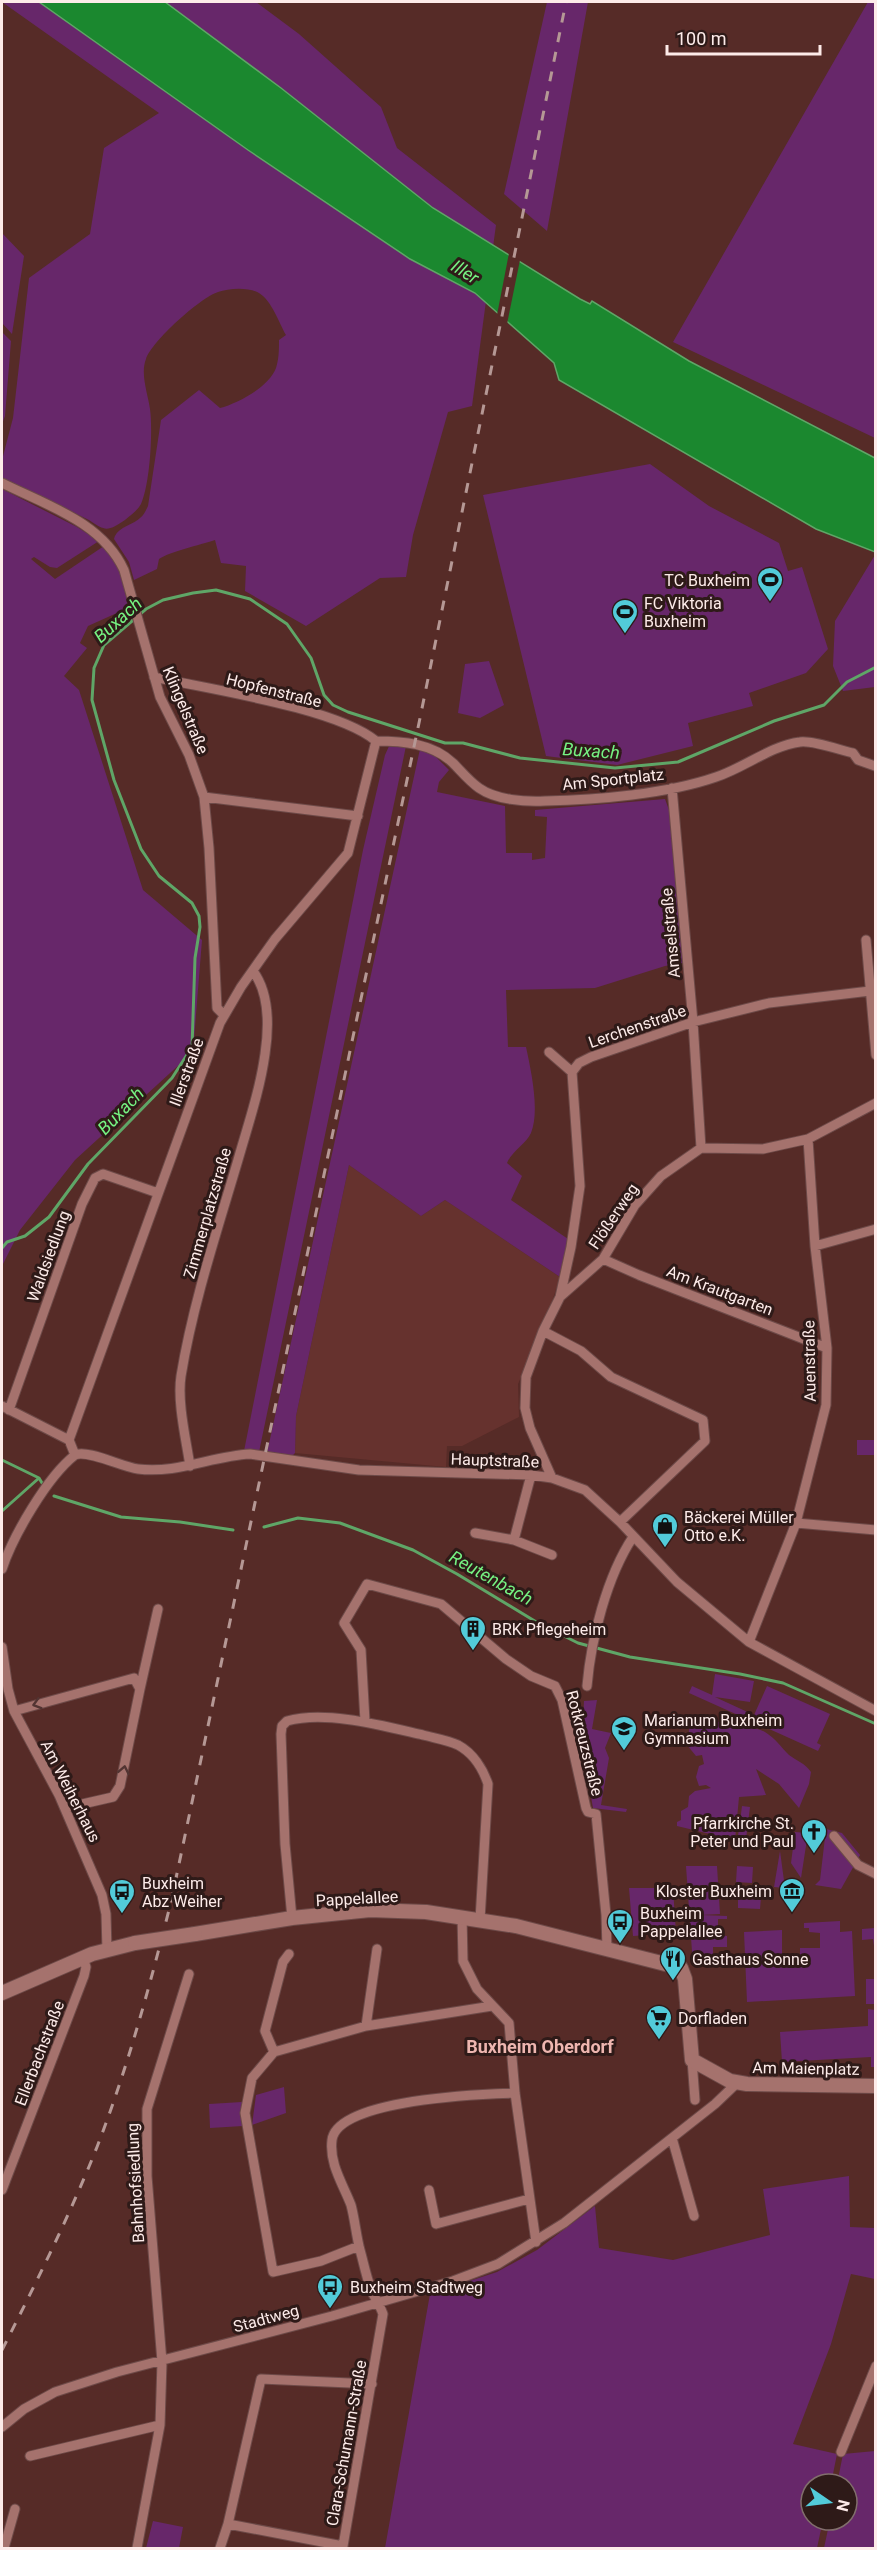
<svg xmlns="http://www.w3.org/2000/svg" width="877" height="2550" font-family="Roboto,sans-serif">
<style>
.built{fill:#66322e}
.green{fill:#67276a}
.water{fill:#1b882f;stroke:#5fa667;stroke-width:1.5}
.pier{fill:#562b27}
.lines{fill:none;stroke-linecap:round;stroke-linejoin:round}
.stream{stroke:#5fa667;stroke-width:3}
.street-casing{stroke:#6d4a48;stroke-width:11}
.secondary-casing{stroke:#6d4a48;stroke-width:16}
.street{stroke:#a5726d;stroke-width:9}
.secondary{stroke:#a5726d;stroke-width:14}
.rail{stroke:#b59895;stroke-width:3;stroke-dasharray:10 10;stroke-linecap:butt}
.secondary-bridge-casing{stroke:#6d4a48;stroke-width:16;stroke-linecap:butt}
.secondary-bridge{stroke:#a5726d;stroke-width:14}
.oneway{stroke:#523432}
.labels{text-anchor:middle;stroke-width:6;stroke-linejoin:round;paint-order:stroke}
.poi-label{font-size:16px;fill:#fdebe9;stroke:#2e1a18;text-anchor:start}
.street-label{font-size:16px;fill:#fdebe9;stroke:#2e1a18}
.water-label{font-size:18px;font-style:italic;fill:#76f282;stroke:#2e1a18}
.neighbourhood-label{font-size:18px;font-weight:bold;fill:#eeb6b0;stroke:#2e1a18}
</style>
<rect width="100%" height="100%" fill="#562b27"/>
<!-- built -->
<path class="built" d="M349,1165l72,51 24,-16 115,77 -11,34 -31,73 1,33 -57,29h-15l-1,21 -151,-14 1,-37z"/>
<!-- green -->
<path class="green" d="M2,2h37l209,148 162,109 65,34 11,8 -14,105 -24,6 -35,123 -7,42 -26,1 -74,48 -61,-35 1,-25 -25,-3 -6,-23c-15,5 -46,12 -56,19l-2,10 -23,11 -5,-18 -15,-23c3,-12 17,-13 26,-21 4,-3 6,-8 8,-12l13,-86 38,-30 21,18c18,-5 49,-21 56,-40 3,-9 3,-19 3,-28l7,-5c-7,-12 -14,-34 -27,-42 -10,-6 -30,-5 -41,-1 -18,6 -66,49 -72,67 -6,15 2,35 4,50 3,22 0,75 -9,95 -4,7 -10,11 -16,16 -17,11 -19,12 -36,0l-87,-42v-18l11,-42 16,-140 61,-44 14,-86 55,-35z
M165,2h91l43,32 82,73 16,41 99,77 -3,22 -60,-39 -152,-120z
M547,2h41l-41,229 -43,-37z
M868,2h8l-1,436 -202,-96z
M2,233l22,23 -12,78 -10,-11z
M2,332l9,9 -6,75 -3,8z
M650,464l59,42 70,37 9,28 14,-4 26,82 -22,24 -57,20 4,13 -65,17 5,23 -76,19 -71,-9 -63,-261z
M2,489l75,38 22,14 -42,27 -7,-1 -16,-10 -3,2 24,20 49,-33c18,17 20,38 24,62l-40,18 -8,17 7,5 -23,28 15,14 64,200 59,50 -9,112 -118,108 -55,70 -18,36z
M875,555v132l-32,4 -10,-25 2,-45z
M489,661l15,44 -24,13 -22,-5 7,-49z
M390,744l16,2 -147,706 -15,-1 119,-601 22,-95z
M420,749l14,6 15,15 -10,12 -2,10 68,14 1,47h26v7l13,-2 2,-41 -12,-1v-6l130,-11 4,11 14,153 -18,3 -70,22 -89,2 2,57h18c5,23 14,64 5,86 -5,11 -19,18 -24,30l15,13 -11,24 57,39 -8,38 -115,-77 -24,16 -72,-51 -53,251 -1,37 -3,3 -25,-3z
M857,1440h18v15h-18z
M715,1674l39,7 -4,21 -35,-5 39,18 13,-29 63,28 -13,29 4,2 -3,6 -129,-58 3,-7 20,9z
M597,1700l-5,29 19,4 -6,15 4,10 -8,47 26,4 -1,3 -33,-4 -11,-63 2,-44z
M695,1719c16,2 58,6 70,13 10,6 16,15 24,23 8,6 16,8 22,17l-2,12 -10,24 -20,-24 -23,-15 10,26 -27,2 -4,43 -58,-14v-4l4,-2v-9l7,-4 1,-11 6,-5 16,-3 -5,-3 -7,1 -3,-9 3,-11 5,-2 -2,-9 -6,1 -9,-11 3,-21z
M742,1806l8,1 -4,32 -8,-3z
M826,1829l16,4 18,22 -19,34 -26,-4 5,-5z
M795,1832l13,1 -7,45 -10,-15z
M780,1851l5,37 -11,-1z
M686,1866h31l3,48 -19,1 26,1v3h-9v16l9,1v11h-14v12l16,1v6h-36z
M737,1866l16,1 -1,16 -16,-1z
M629,1888h44l3,45 -43,3z
M738,1897h23l-1,12 -22,-1z
M840,1921v11l12,-1 3,65 -108,6 -3,-70 38,-2v28l7,4h7l4,-4v-10h20v-15l-11,-1v-4h-5v-5z
M875,1928v18h-1l-1,-7 -11,1v-11z
M866,1979h9v25h-9z
M868,2009l7,1v57h-4v-10l-89,5 -2,-30 88,-6z
M284,2087l2,26 -34,12 4,-30z
M242,2102l1,24 -33,2 -1,-24z
M849,2176l1,51 25,1v51l-24,-5 -20,70 -38,100 44,10 -6,30h-20v36h12l-6,28h-432l45,-254 67,-22 40,-22 58,-44 4,42 74,12 97,-25 -7,-46z
M875,2451v97h-51l6,-28h17v-36h-10l6,-30z
M153,2521l30,6 -4,21h-33z"/>
<!-- water -->
<path class="water" d="M39,2h126l116,86 152,120 147,91 10,5 2,-3 97,60 186,97v94l-59,-23 -257,-149 -5,-17 -79,-70 -65,-34 -162,-109z"/>
<!-- pier -->
<path class="pier" d="M509,253l11,7 -13,64 -10,-9z"/>
<g class="lines">
<!-- stream -->
<path class="stream" d="M2,1248l5,-6 18,-6 24,-19 39,-53 84,-86 20,-31 3,-89 5,-31 -1,-11 -7,-13 -33,-27 -18,-27 -27,-69 -22,-80 2,-32 10,-23 42,-36 17,-9 30,-7 23,-3 34,9 37,25 24,34 13,37 9,10 15,7 97,31h18l57,15 95,10 63,-6 96,-41 50,-16 23,-23 29,-15
M2,1460l37,18 3,5
M54,1496l67,21 59,5 53,8
M2,1511l37,-33
M264,1527l34,-9 42,5 73,27 44,24 81,49 40,20 52,14 110,17 43,9 93,41"/>
<defs>
<path id="street" d="M2,483c44,22 100,39 122,87l36,127 29,58 15,42 5,51 8,160 7,7
M154,677c53,12 183,31 222,64 26,0 56,2 77,22 8,8 16,18 26,25 17,12 46,14 66,13 52,-1 122,-7 171,-24 28,-9 54,-31 84,-35 12,-2 40,8 53,11l5,7 17,6
M672,788l21,234 8,126
M204,797l154,19
M866,940l10,115
M549,1052l23,20
M815,1246l61,-17
M603,1259l36,16 188,73
M560,1297l11,-50 9,-61 -8,-114 7,-9 12,-6 102,-35 76,-19 101,-12
M543,1331l38,20 30,26 92,43 2,21 -85,81
M2,1406l67,34 6,15
M9,1410l73,-206 13,-26 8,-4 55,19
M69,1440l151,-417 21,-36 34,-48 73,-86 28,-112
M75,1455c12,-6 47,12 63,14 39,5 74,-13 112,-15l109,16 172,5 21,3 33,12 35,32 57,60 72,60 127,69
M190,1466c-4,-27 -13,-64 -9,-90 12,-73 36,-145 57,-216 10,-35 22,-70 27,-106 4,-27 5,-60 -12,-83
M552,1478l-22,-50 -5,-20 1,-31 17,-46 17,-34 43,-38 32,-54 26,-29 40,-28 62,1 45,-10 68,-36
M796,1523l80,7
M475,1533l39,7 38,15
M514,1540l17,-65
M2,1569c11,-33 45,-92 73,-114
M749,1642l47,-119 30,-118 1,-57 -12,-102 -7,-107
M2,1647l6,42 6,22 45,84 43,100 4,19 1,37
M587,1686c4,-47 20,-110 46,-149
M140,1689l18,-80
M14,1711l120,-33 6,11 -20,97 -7,11 -48,11
M365,1721l-4,-71 -17,-27 23,-39 74,20 65,55 25,17 24,10 7,14 24,108 2,4 8,2 10,101 1,34
M834,1836l24,29 18,9
M462,1916l1,45 14,28 32,34 6,70 21,149
M292,1918l-7,-74 -4,-110 1,-8 5,-5c39,-11 97,5 136,14 11,3 25,5 35,10 15,8 25,24 30,39l-8,136
M366,2026l11,-77
M274,2052l-9,-21 18,-69 6,-8
M692,2060l3,40
M672,2138l22,78
M2,2190l82,-214 2,-9 -3,-9
M429,2190l7,34 93,-25
M359,2246l-38,15 -48,11 -28,-159 7,-35 22,-26 92,-26 126,-20
M2,2427l22,-18 31,-17 62,-20 215,-56 121,-35 45,-17 66,-41 151,-119 22,-21
M841,2452l35,-86
M30,2456l130,-31
M228,2524l115,22 40,-232c-3,-8 -6,-13 -10,-20 -6,-13 -9,-30 -13,-44 -4,-15 -5,-30 -9,-45 -8,-21 -22,-41 -19,-65 5,-41 150,-46 183,-47
M4,2548l11,-39
M137,2548l23,-123 2,-63 -15,-186v-67l42,-135
M220,2548l8,-24 33,-145 111,5"/>
<path id="secondary" d="M195,1934l97,-16 78,-8 56,2 90,14 165,42 4,11 7,81 38,21 17,3 129,2
M2,1993l90,-39 43,-11"/>
</defs>
<!-- street casing -->
<use href="#street" class="street-casing"/>
<!-- secondary casing -->
<use href="#secondary" class="secondary-casing"/>
<!-- street -->
<use href="#street" class="street"/>
<!-- secondary -->
<use href="#secondary" class="secondary"/>
<!-- rail -->
<path class="rail" d="M2,2350c34,-67 67,-133 95,-203 31,-80 53,-162 74,-245l248,-1179 147,-721"/>
<defs>
<path id="secondary-bridge" d="M135,1943l60,-9"/>
</defs>
<!-- secondary-bridge casing -->
<use href="#secondary-bridge" class="secondary-bridge-casing"/>
<!-- secondary-bridge -->
<use href="#secondary-bridge" class="secondary-bridge"/>
</g>
<!-- one-way arrows -->
<defs><path id="oneway-chevron" d="M-2-3.5L2.5 0L-2 3.5" fill="none" stroke-width="1.6" stroke-linecap="round" stroke-linejoin="round" transform="scale(1.5)"/></defs>
<g class="oneway">
<use href="#oneway-chevron" transform="translate(37 1704) rotate(164)"/>
<use href="#oneway-chevron" transform="translate(124 1770) rotate(-79)"/>
</g>
<!-- icons -->
<defs>
<symbol id="stadium-pin" viewBox="-11 -11 22 30"><path d="M0 17L-7.5 6A9.5 9.5 0 1 1 7.5 6Z" fill="#52cbd9" stroke="#2e1a18"/><path d="M0-5a6.5 5 0 1 0 0 10a6.5 5 0 1 0 0-10ZM-3.5-1.8h7v3.6h-7Z" fill="#111"/></symbol>
<symbol id="shop-pin" viewBox="-11 -11 22 30"><path d="M0 17L-7.5 6A9.5 9.5 0 1 1 7.5 6Z" fill="#52cbd9" stroke="#2e1a18"/><path d="M-5-2.5h2.3a2.7 3.5 0 0 1 5.4 0H5L5.5 6h-11ZM-1.5-2.5h3a1.5 2.3 0 0 0-3 0Z" fill="#111"/></symbol>
<symbol id="building-pin" viewBox="-11 -11 22 30"><path d="M0 17L-7.5 6A9.5 9.5 0 1 1 7.5 6Z" fill="#52cbd9" stroke="#2e1a18"/><path d="M-4-6H4V6H1V3H-1V6H-4ZM-2.5-4.3h1.7v1.8h-1.7ZM.8-4.3h1.7v1.8H.8ZM-2.5-1h1.7V.8h-1.7ZM.8-1h1.7V.8H.8Z" fill="#111"/></symbol>
<symbol id="school-pin" viewBox="-11 -11 22 30"><path d="M0 17L-7.5 6A9.5 9.5 0 1 1 7.5 6Z" fill="#52cbd9" stroke="#2e1a18"/><path d="M0-5L7-2L0 1L-7-2ZM-4 1L0 2.5L4 1V4Q0 6-4 4Z" fill="#111"/></symbol>
<symbol id="church-pin" viewBox="-11 -11 22 30"><path d="M0 17L-7.5 6A9.5 9.5 0 1 1 7.5 6Z" fill="#52cbd9" stroke="#2e1a18"/><path d="M-1.2-6h2.4v3.5h3.3v2.4h-3.3V6h-2.4V-.1h-3.3v-2.4h3.3Z" fill="#111"/></symbol>
<symbol id="museum-pin" viewBox="-11 -11 22 30"><path d="M0 17L-7.5 6A9.5 9.5 0 1 1 7.5 6Z" fill="#52cbd9" stroke="#2e1a18"/><path d="M0-6L6-3V-2H-6V-3ZM-5-1h2V3h-2ZM-1-1h2V3h-2ZM3-1h2V3H3ZM-6 4H6V6H-6Z" fill="#111"/></symbol>
<symbol id="bus-pin" viewBox="-11 -11 22 30"><path d="M0 17L-7.5 6A9.5 9.5 0 1 1 7.5 6Z" fill="#52cbd9" stroke="#2e1a18"/><path d="M-5-6H5V4H4V6H2V4H-2V6H-4V4H-5ZM-3.5-4V0h7V-4ZM-3.5 1.2v1.5H-2V1.2ZM2 1.2v1.5H3.5V1.2Z" fill="#111"/></symbol>
<symbol id="restaurant-pin" viewBox="-11 -11 22 30"><path d="M0 17L-7.5 6A9.5 9.5 0 1 1 7.5 6Z" fill="#52cbd9" stroke="#2e1a18"/><path d="M-5-6h1v4h1v-4h1v4h1v-4h1v5L-1.5 .5V6h-2V.5L-5-1ZM5-6V6H3V1.5H1.5Q1.5-4 5-6Z" fill="#111"/></symbol>
<symbol id="supermarket-pin" viewBox="-11 -11 22 30"><path d="M0 17L-7.5 6A9.5 9.5 0 1 1 7.5 6Z" fill="#52cbd9" stroke="#2e1a18"/><path d="M-6-5.5h2.5l.6 2H6L4.5 2H-2.5L-4.4-4H-6ZM-1.5 3.2a1.3 1.3 0 1 0 .1 0ZM3 3.2a1.3 1.3 0 1 0 .1 0Z" fill="#111"/></symbol>
</defs>
<g fill-rule="evenodd">
<use href="#stadium-pin" x="755" y="565" width="30" height="40"/>
<use href="#stadium-pin" x="610" y="597" width="30" height="40"/>
<use href="#shop-pin" x="650" y="1511" width="30" height="40"/>
<use href="#building-pin" x="458" y="1614" width="30" height="40"/>
<use href="#school-pin" x="609" y="1714" width="30" height="40"/>
<use href="#church-pin" x="799" y="1817" width="30" height="40"/>
<use href="#museum-pin" x="777" y="1876" width="30" height="40"/>
<use href="#bus-pin" x="107" y="1877" width="30" height="40"/>
<use href="#bus-pin" x="605" y="1907" width="30" height="40"/>
<use href="#restaurant-pin" x="658" y="1944" width="30" height="40"/>
<use href="#supermarket-pin" x="644" y="2003" width="30" height="40"/>
<use href="#bus-pin" x="315" y="2272" width="30" height="40"/>
</g>
<g class="labels">
<!-- poi labels -->
<g class="poi-label">
<text x="750" y="586" text-anchor="end">TC Buxheim</text>
<text x="644" y="609">FC Viktoria<tspan x="644" dy="18">Buxheim</tspan></text>
<text x="684" y="1523">Bäckerei Müller<tspan x="684" dy="18">Otto e.K.</tspan></text>
<text x="492" y="1635">BRK Pflegeheim</text>
<text x="644" y="1726">Marianum Buxheim<tspan x="644" dy="18">Gymnasium</tspan></text>
<text x="794" y="1829" text-anchor="end">Pfarrkirche St.<tspan x="794" dy="18">Peter und Paul</tspan></text>
<text x="142" y="1889">Buxheim<tspan x="142" dy="18">Abz Weiher</tspan></text>
<text x="772" y="1897" text-anchor="end">Kloster Buxheim</text>
<text x="640" y="1919">Buxheim<tspan x="640" dy="18">Pappelallee</tspan></text>
<text x="692" y="1965">Gasthaus Sonne</text>
<text x="678" y="2024">Dorfladen</text>
<text x="350" y="2293">Buxheim Stadtweg</text>
</g>
<!-- street labels -->
<g class="street-label">
<text transform="translate(274 690) rotate(14)" y="6">Hopfenstraße</text>
<text transform="translate(186 710) rotate(67)" y="6">Klingelstraße</text>
<text transform="translate(613 779) rotate(-6)" y="6">Am Sportplatz</text>
<text transform="translate(670 933) rotate(-95)" y="6">Amselstraße</text>
<text transform="translate(637 1026) rotate(-19)" y="6">Lerchenstraße</text>
<text transform="translate(186 1072) rotate(-70)" y="6">Illerstraße</text>
<text transform="translate(207 1213) rotate(-74)" y="6">Zimmerplatzstraße</text>
<text transform="translate(613 1216) rotate(-56)" y="6">Flößerweg</text>
<text transform="translate(48 1256) rotate(-70)" y="6">Waldsiedlung</text>
<text transform="translate(720 1290) rotate(21)" y="6">Am Krautgarten</text>
<text transform="translate(809 1361) rotate(-91)" y="6">Auenstraße</text>
<text transform="translate(495 1460) rotate(2)" y="6">Hauptstraße</text>
<text transform="translate(585 1743) rotate(76)" y="6">Rotkreuzstraße</text>
<text transform="translate(71 1791) rotate(63)" y="6">Am Weiherhaus</text>
<text transform="translate(357 1898) rotate(-3)" y="6">Pappelallee</text>
<text transform="translate(39 2053) rotate(-69)" y="6">Ellerbachstraße</text>
<text transform="translate(806 2068) rotate(1)" y="6">Am Maienplatz</text>
<text transform="translate(135 2183) rotate(-93)" y="6">Bahnhofsiedlung</text>
<text transform="translate(266 2318) rotate(-15)" y="6">Stadtweg</text>
<text transform="translate(346 2443) rotate(-80)" y="6">Clara-Schumann-Straße</text>
</g>
<!-- water labels -->
<g class="water-label">
<text transform="translate(465 272) rotate(32)" y="6">Iller</text>
<text transform="translate(118 620) rotate(-42)" y="6">Buxach</text>
<text transform="translate(591 751) rotate(4)" y="6">Buxach</text>
<text transform="translate(121 1111) rotate(-46)" y="6">Buxach</text>
<text transform="translate(491 1578) rotate(29)" y="6">Reutenbach</text>
</g>
<!-- neighbourhood labels -->
<g class="neighbourhood-label">
<text x="540" y="2053">Buxheim Oberdorf</text>
</g>
</g>
<!-- border -->
<rect width="877" height="2550" fill="none" stroke="#fdebe9" stroke-width="6"/>
<!-- north arrow -->
<g transform="translate(829 2502) rotate(104)"><circle r="28" fill="#2e1a18" stroke="#816e6c" stroke-width="1.5"/>
<path d="M0-4.5L10 22L0 15L-10 22Z" fill="#52cbd9"/>
<text y="-9" font-size="16" font-weight="bold" text-anchor="middle" fill="#fdebe9">N</text>
</g>
<!-- scale -->
<path d="M667 45v9h153v-9" fill="none" stroke="#fdebe9" stroke-width="3"/>
<text x="676" y="45" font-size="18" fill="#fdebe9" stroke="#2e1a18" stroke-width="4.5" paint-order="stroke">100 m</text>
</svg>
